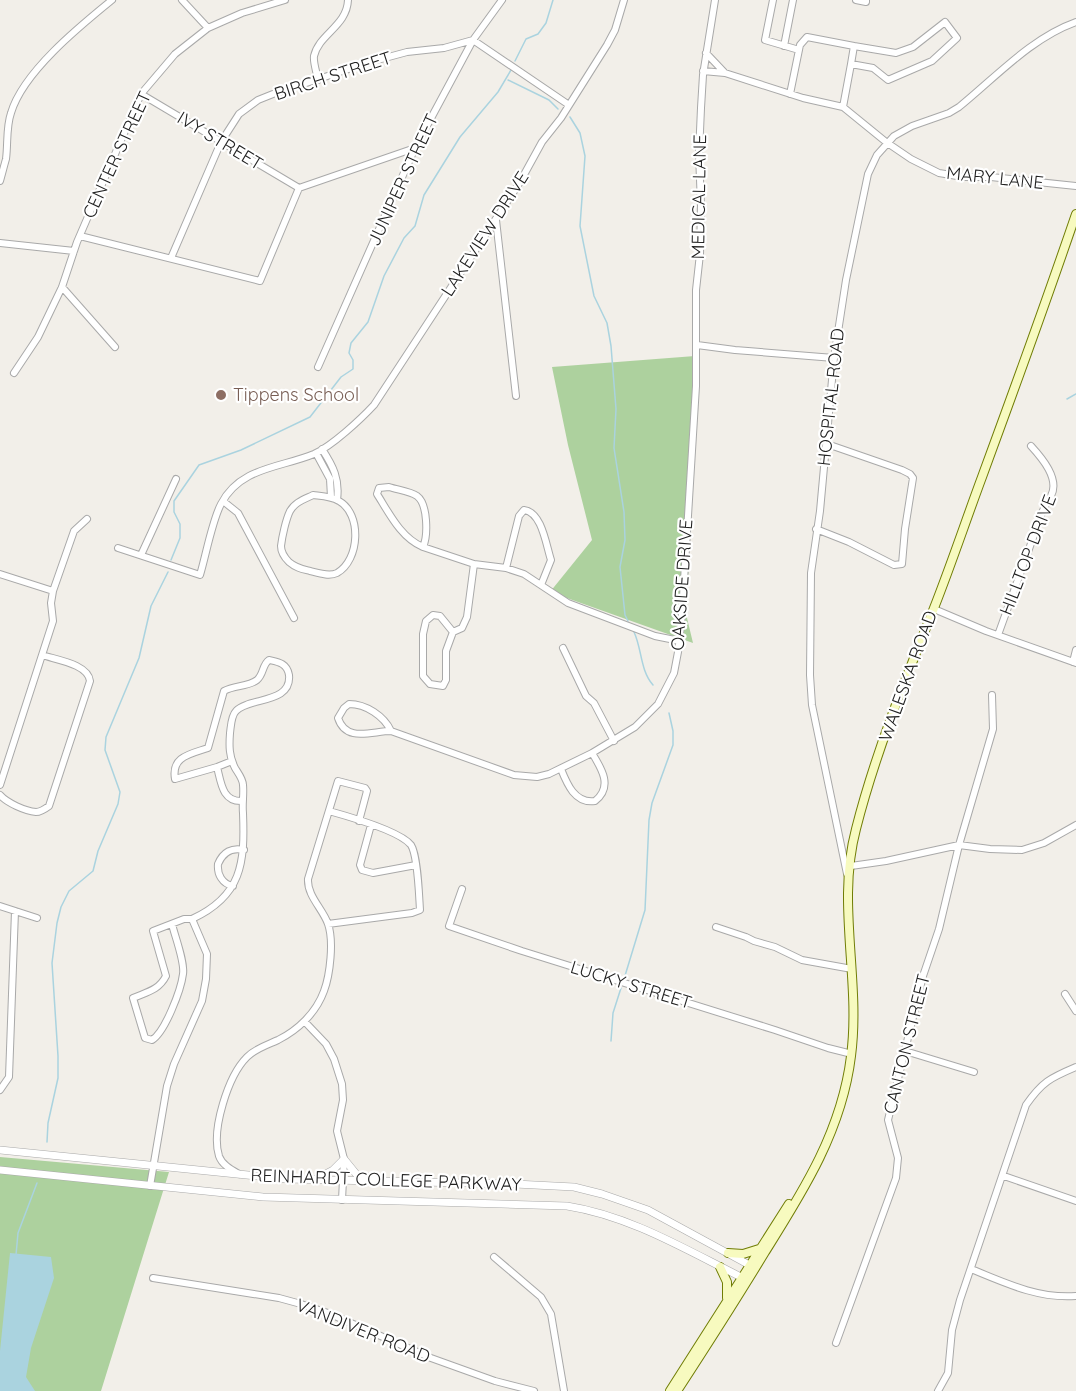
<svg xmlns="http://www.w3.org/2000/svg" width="1076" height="1391" font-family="Quicksand,sans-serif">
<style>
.forest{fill:#add19e}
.water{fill:#aad3df}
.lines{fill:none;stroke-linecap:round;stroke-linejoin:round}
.stream{stroke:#aad3df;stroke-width:1.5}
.minor-casing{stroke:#a9a9a9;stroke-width:8}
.tertiary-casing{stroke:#a9a9a9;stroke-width:8}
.secondary-casing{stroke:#707d05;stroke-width:10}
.minor{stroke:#fff;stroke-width:6}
.tertiary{stroke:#fff;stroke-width:7}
.secondary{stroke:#f7fabf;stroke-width:8}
.education-dot{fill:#8d6e63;stroke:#fff;stroke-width:2}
.labels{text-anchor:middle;stroke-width:4.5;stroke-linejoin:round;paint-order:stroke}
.street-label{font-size:18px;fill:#222;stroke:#fff}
.education-label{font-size:18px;fill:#785e54;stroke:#fff;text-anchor:start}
</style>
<rect width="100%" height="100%" fill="#f2efe9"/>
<!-- forest -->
<path class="forest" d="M695,356l-8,262 6,25 -143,-51 42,-52 -24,-95 -16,-78z
M0,1157l169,15 -68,219h-101z"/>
<!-- water -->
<path class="water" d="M10,1253l41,4 3,21 -23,70 -5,29 9,14h-35v-40z"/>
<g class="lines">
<!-- stream -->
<path class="stream" d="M515,61l11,-22 12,-5 8,-11 7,-23
M508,80l41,20 9,9
M570,117l10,16 5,23 -5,70 14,70 13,27 4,23 5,63 -2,39 10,64 1,28 -5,27 5,48 3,6
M1067,399l9,-5
M171,560l9,-22v-14l-6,-12v-11l25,-36 42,-15 69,-33 31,-40 12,-8v-9l-4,-7 2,-10 17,-21 16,-46 20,-38 11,-12 9,-31 36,-58 38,-45 13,-22
M634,632c8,17 6,38 19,53
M624,979l21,-69 4,-90 3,-17 21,-58v-14l-4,-18
M611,1041l2,-28 8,-25
M47,1142l1,-19 10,-45v-22l-6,-93 5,-40 4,-16 8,-16 24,-20 5,-20 20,-47 2,-12 -15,-42 1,-13 33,-79 12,-52 17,-34
M16,1255l2,-22 19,-50"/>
<defs>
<path id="minor" d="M182,0l26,28
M773,0l-8,40 34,10
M856,0l10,2v-2
M784,46l9,-46
M706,53l18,19
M703,71l22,2 78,25 40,9 43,35 25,17 28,14 24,4h28l85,9
M318,80c-1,-7 -5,-17 -4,-24 5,-22 33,-30 34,-56
M141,94l158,94
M790,94l10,-49 7,-8 47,9
M843,107l8,-43 22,4 15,12 44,-19 25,-23 -12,-16 -32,25 -17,6 -42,-7 -3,18
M0,181c2,-7 4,-15 6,-22 2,-15 0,-32 5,-46 12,-41 69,-87 101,-113
M496,220l20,176
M80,236l180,45 39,-93 116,-40
M0,243l74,8
M171,258l50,-116 18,-28 19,-14 15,-6 97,-32 37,-10 37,-4 29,-8 96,65
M62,287l53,60
M697,345l38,5 99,8
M318,367l97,-219 58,-108 29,-40
M14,373l24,-36 24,-50 15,-45 64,-148 34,-40 33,-26 34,-15 43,-13
M322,449c11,17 18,30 15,51
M316,453l14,26 1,18
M389,487c9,3 21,4 28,9 11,8 11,40 6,51 -22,-9 -34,-34 -46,-53l2,-6z
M313,495c9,1 18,1 26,6 23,13 21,59 -2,72 -8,4 -19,0 -27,-2 -8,-2 -14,-3 -21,-9 -4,-4 -8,-10 -8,-16 1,-9 5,-27 9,-35 5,-9 15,-12 23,-16z
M223,501l15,12 56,105
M816,529l33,13 45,23 8,-1 3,-35 8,-51 -3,-4 -8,-4 -75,-26
M423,547l51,17 32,4 18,6 44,29 87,33 25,5
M118,548l82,27c6,-20 12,-54 21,-71 19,-37 59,-36 93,-50 18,-8 47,-35 60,-49l146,-223 22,-40 19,-24 46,-73 8,-15 9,-30
M141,555l35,-76
M506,568l13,-52 5,-6c18,2 22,35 27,50l-10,25
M0,574l53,17
M934,609l52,22 90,32
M433,615l7,1 13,16 -7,19v29l-3,6 -13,-2 -7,-8v-42l3,-13z
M453,632l9,-4 5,-11 7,-53
M998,635l44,-122c2,-6 6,-11 9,-17 9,-17 -9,-38 -20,-50
M563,648l23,48 8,7 20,38
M1073,662l3,-12
M349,704c17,0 35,12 42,27 -19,0 -45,12 -53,-13l6,-10z
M391,731l123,44 23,2 12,-3 43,-21 43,-26 23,-23 16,-31 4,-21 4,-39 14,-227v-96l4,-36 1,-49 -2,-51 2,-46 2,-33 12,-75
M217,767c4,15 5,35 25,34
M561,769c6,15 14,35 34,32 18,-14 7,-32 -3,-48
M0,785l53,-164 -2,-18 2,-12 21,-60 13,-12
M0,795c7,8 25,16 36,17 5,0 9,-3 13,-6l41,-125c-2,-17 -33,-21 -48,-26
M371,825l-11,40 2,5 11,3 43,-8
M851,866l35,-5 73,-16 31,4 32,1 22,-7 32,-18
M847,874l-35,-169 -2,-30 1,-102 9,-62 14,-153 12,-78 22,-106 9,-19 17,-19 18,-10 37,-13 10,-6c37,-30 72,-69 117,-85
M233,886c-11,-2 -16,-12 -15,-22 5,-12 14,-17 26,-14
M462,889l-13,37 73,25 253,79 53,18 24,6
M0,906l37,12
M192,919c50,-23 53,-56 51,-106 -1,-9 1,-19 0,-28 0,-6 -5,-12 -8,-17 -6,-12 -6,-22 -5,-35 1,-7 1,-17 6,-22 13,-14 56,-7 53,-36 -2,-12 -11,-13 -20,-15 -7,5 -5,14 -12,20 -9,7 -23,5 -33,11l-16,57c-17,6 -37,8 -33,31l42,-12 15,-6
M328,924l84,-11 8,-3c-1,-14 -2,-54 -9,-65 -11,-14 -64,-29 -82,-34
M716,927l30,10 8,4 21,6 27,13 50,9
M1065,994l11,17
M305,1022l21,22 8,15 8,25 1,16 -6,31 7,28 -2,41
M905,1051l69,21
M0,1090l9,-13 6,-166
M239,1174c-7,-4 -17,-9 -20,-18 -8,-26 9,-80 28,-99 9,-9 20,-12 31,-17 20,-10 38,-27 46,-49 6,-16 10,-50 4,-67 -5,-15 -21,-28 -20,-45l30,-98 27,7 2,3 -8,30
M1004,1176l72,25
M150,1186l17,-100 7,-22 28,-63 4,-22 1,-25 -15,-35h-8l-31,12 13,45c-7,14 -19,16 -33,22l12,40 7,2c13,-8 29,-50 31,-66 2,-12 -8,-37 -11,-50
M494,1257l47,40 10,17 13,77
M971,1269c34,14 68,30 105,27
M153,1278l126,20 22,6 27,9 103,45 64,23 39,10
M836,1343l60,-165 2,-20 -10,-38 35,-144 16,-47 20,-84 34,-116 -1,-34
M938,1391l10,-18 4,-43 8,-30 66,-195c16,-23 24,-27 50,-38"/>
<path id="tertiary" d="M0,1150l287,29 228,5 59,3 28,7 46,16 105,57
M0,1170l263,27 304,9c64,10 121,45 178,73
M316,1179l17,-9 11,-11 13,16 23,3"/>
<path id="secondary" d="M728,1253l15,1 16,-5
M720,1267l7,15v16
M670,1391l119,-187
M677,1391c30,-46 60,-93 88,-139 39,-62 77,-122 86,-196 10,-76 -15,-152 5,-227 19,-75 49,-149 78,-221 17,-43 32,-88 48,-131 32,-87 64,-175 94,-263"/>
</defs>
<!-- minor casing -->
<use href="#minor" class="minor-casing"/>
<!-- tertiary casing -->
<use href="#tertiary" class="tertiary-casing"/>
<!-- secondary casing -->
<use href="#secondary" class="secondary-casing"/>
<!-- minor -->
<use href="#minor" class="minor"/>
<!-- tertiary -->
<use href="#tertiary" class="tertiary"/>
<!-- secondary -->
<use href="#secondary" class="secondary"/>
</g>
<!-- markers -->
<circle class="education-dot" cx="221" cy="395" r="6"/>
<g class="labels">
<!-- street labels -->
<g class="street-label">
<text transform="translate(333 76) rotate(-18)" y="6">BIRCH STREET</text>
<text transform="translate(220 141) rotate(31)" y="6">IVY STREET</text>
<text transform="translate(117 155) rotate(-65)" y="6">CENTER STREET</text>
<text transform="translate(995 178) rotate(6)" y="6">MARY LANE</text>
<text transform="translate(403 180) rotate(-65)" y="6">JUNIPER STREET</text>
<text transform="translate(699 197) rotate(-89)" y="6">MEDICAL LANE</text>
<text transform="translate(485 234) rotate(-57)" y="6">LAKEVIEW DRIVE</text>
<text transform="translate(831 397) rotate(-84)" y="6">HOSPITAL ROAD</text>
<text transform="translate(1028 555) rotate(-69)" y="6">HILLTOP DRIVE</text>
<text transform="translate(682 585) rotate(-86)" y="6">OAKSIDE DRIVE</text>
<text transform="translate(908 676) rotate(-70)" y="6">WALESKA ROAD</text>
<text transform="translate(631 985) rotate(17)" y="6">LUCKY STREET</text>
<text transform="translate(907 1044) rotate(-76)" y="6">CANTON STREET</text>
<text transform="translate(386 1180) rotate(2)" y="6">REINHARDT COLLEGE PARKWAY</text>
<text transform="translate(363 1331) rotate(22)" y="6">VANDIVER ROAD</text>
</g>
<!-- education labels -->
<g class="education-label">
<text x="233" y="401">Tippens School</text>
</g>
</g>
</svg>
